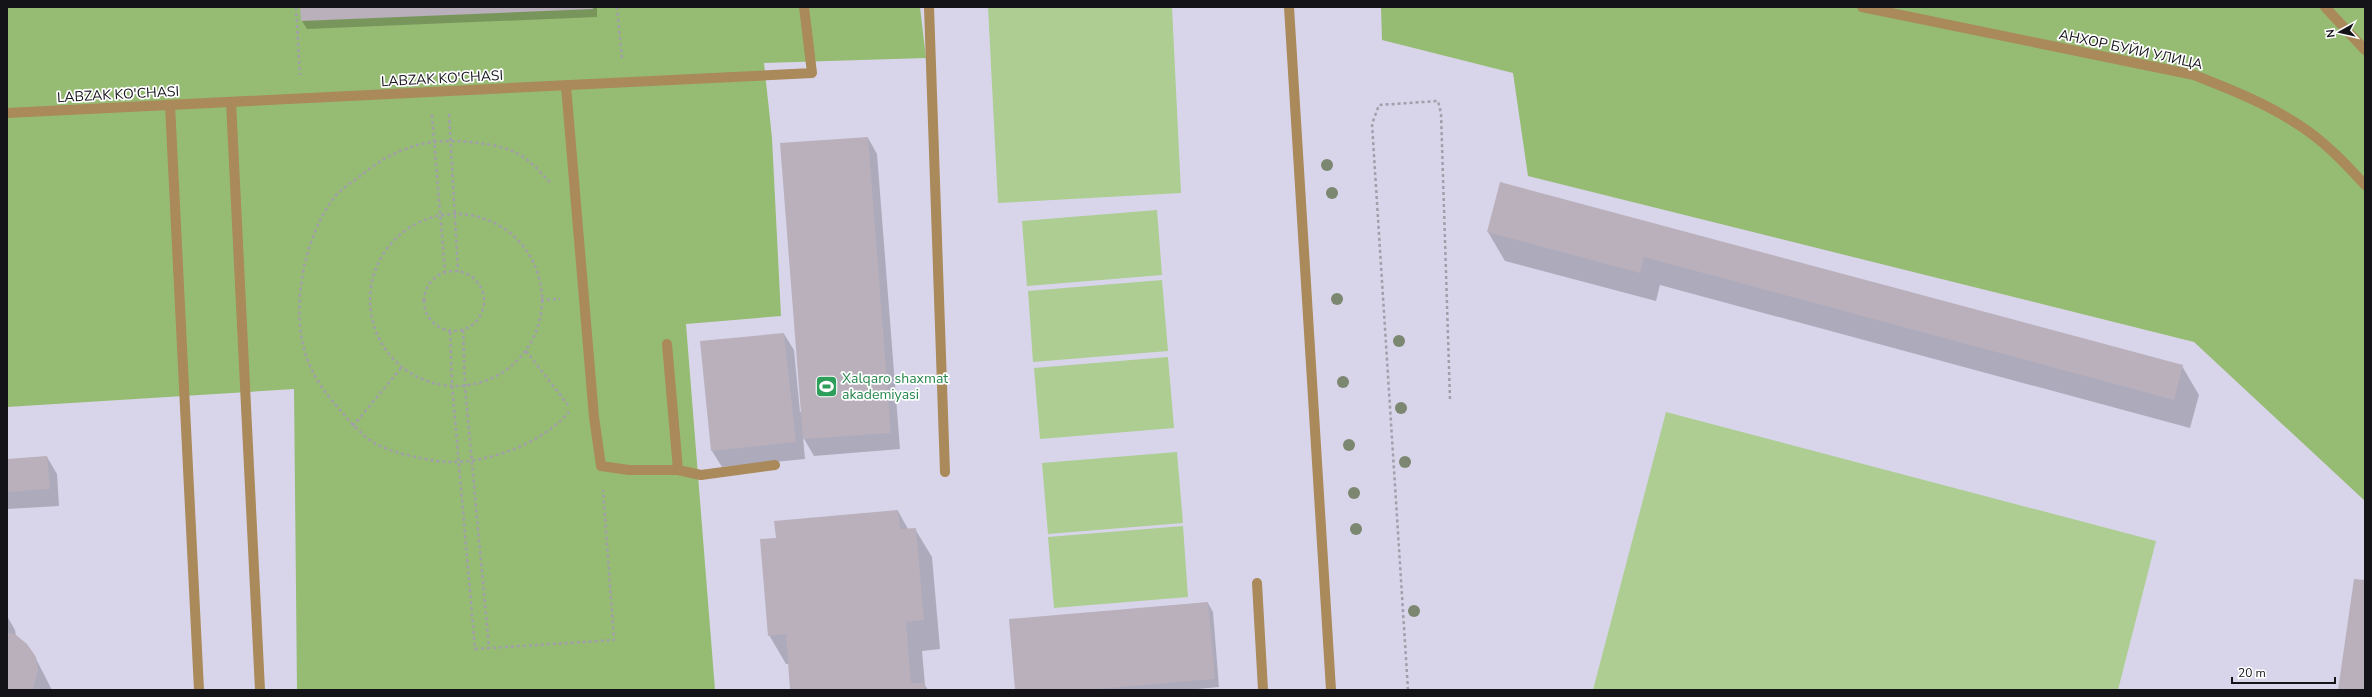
<svg xmlns="http://www.w3.org/2000/svg" width="2372" height="697" font-family="'Nunito Sans',sans-serif">
<style>
.built{fill:#d8d5ea}
.green{fill:#adcd92}
.forest{fill:#96bc73}
.shadow{fill:#0003}
.building{fill:#b9b0bc}
.lines{fill:none;stroke-linecap:round;stroke-linejoin:round}
.path{stroke:#a09faa;stroke-width:2.5;stroke-dasharray:3 3;stroke-linecap:butt}
.lane{stroke:#aa895a;stroke-width:10}
.street{stroke:#aa895a;stroke-width:10}
.tree{fill:#7b8770}
.labels{text-anchor:middle;stroke-width:3.5;stroke-linejoin:round;paint-order:stroke}
.street-label{font-size:14px;fill:#141318;stroke:#fff}
.leisure-label{font-size:14px;fill:#27864d;stroke:#fff;text-anchor:start}
</style>
<rect width="100%" height="100%" fill="#e4e2f0"/>
<!-- built -->
<path class="built" d="M7,7h2358v683h-2358z"/>
<!-- green -->
<path class="green" d="M988,7h184l9,186 -183,10z
M1157,210l5,65 -135,11 -5,-65z
M1162,280l6,71 -135,11 -5,-71z
M1168,357l6,71 -134,11 -6,-71z
M1666,412l490,129 -38,149h-525z
M1177,452l6,71 -135,11 -6,-71z
M1183,526l5,71 -134,11 -6,-71z"/>
<!-- forest -->
<path class="forest" d="M7,7h913l6,51 -162,5 8,75 9,178 -95,8 29,366h-418l-3,-301 -287,18z
M1381,7h984v494l-171,-159 -666,-166 -15,-103 -131,-33z"/>
<!-- shadow -->
<path class="shadow" d="M301,7h296v10l-290,12 -5,-8z
M868,138l9,16 23,295 -86,7 -11,-19 2,22 -83,8 -10,-16 72,-117 10,16 6,62h2z
M1501,183l681,183 17,29 -9,33 -530,-143 -4,16 -151,-40 -17,-29z
M47,457l10,17 2,32 -52,3v-49z
M898,511l10,18h7l17,28 8,92 -18,2 3,34 3,5h-137l-2,-26h-3l-17,-29 8,-96z
M1208,603l5,9 6,75 -32,3h-171z
M7,616l8,14 1,6 19,21 17,33h-45z"/>
<!-- building -->
<path class="building" d="M300,7h293v2l-292,12z
M868,137l23,296 -88,6 -23,-296z
M1500,182l683,183 -9,35 -530,-143 -4,16 -153,-41z
M784,333l12,109 -85,9 -11,-110z
M47,456l3,33 -43,3v-33z
M898,510l2,19 16,-1 8,92 -18,2 5,61h14v7h-135l-4,-56 -18,2 -8,-97 16,-1 -2,-17z
M2354,579l11,1v110h-27z
M1208,602l7,77 -130,11h-70l-6,-71z
M7,632l9,3 11,9 9,13 2,14 -5,19h-26z"/>
<g class="lines">
<!-- path -->
<path class="path" d="M296,7l4,68
M617,7l5,52
M449,114l9,157
M432,115l13,157
M550,182c-8,-7 -15,-17 -24,-23 -17,-14 -49,-17 -70,-18 -36,-1 -64,10 -92,32 -10,8 -24,16 -31,26 -30,41 -44,114 -25,162 7,19 19,34 32,49 11,13 23,27 38,35 17,8 35,12 53,15 45,9 109,-14 138,-48
M370 300a86 86 0 1 1 172 0a86 86 0 1 1-172 0Z
M424 301a30 30 0 1 1 60 0a30 30 0 1 1-60 0Z
M541,300l19,-1
M463,330l2,57 24,261
M450,332l2,53 23,264 139,-9 -11,-150
M526,351l42,54
M353,426l48,-58
M1408,690l-36,-566 7,-19 59,-4 3,12 9,287"/>
<!-- lane -->
<path class="lane" d="M929,7l16,465
M1289,7l42,683
M1862,7l332,68c49,19 101,40 139,77 11,10 22,22 32,33
M566,86l28,331 7,49 28,4h49l23,5 74,-10
M231,102l29,588
M170,105l29,585
M7,113l805,-40 -8,-66
M667,344l11,126
M1257,583l6,107"/>
<!-- street -->
<path class="street" d="M2325,7l40,43"/>
</g>
<!-- trees -->
<g class="tree">
<circle cx="1327" cy="165" r="6"/>
<circle cx="1332" cy="193" r="6"/>
<circle cx="1337" cy="299" r="6"/>
<circle cx="1399" cy="341" r="6"/>
<circle cx="1343" cy="382" r="6"/>
<circle cx="1401" cy="408" r="6"/>
<circle cx="1349" cy="445" r="6"/>
<circle cx="1405" cy="462" r="6"/>
<circle cx="1354" cy="493" r="6"/>
<circle cx="1356" cy="529" r="6"/>
<circle cx="1414" cy="611" r="6"/>
</g>
<!-- icons -->
<defs>
<symbol id="stadium-square" viewBox="-11 -11 22 22"><rect x="-9" y="-9" width="18" height="18" rx="4" fill="#2e9e5b" stroke="#fff"/><path d="M0-5a6.5 5 0 1 0 0 10a6.5 5 0 1 0 0-10ZM-3.5-1.8h7v3.6h-7Z" fill="#fff"/></symbol>
</defs>
<g fill-rule="evenodd">
<use href="#stadium-square" x="814" y="374" width="25" height="25"/>
</g>
<g class="labels">
<!-- street labels -->
<g class="street-label">
<text transform="translate(2131 49) rotate(12)" y="5">АНХОР БУЙИ УЛИЦА</text>
<text transform="translate(442 78) rotate(-3)" y="5">LABZAK KO'CHASI</text>
<text transform="translate(118 94) rotate(-3)" y="5">LABZAK KO'CHASI</text>
</g>
<!-- leisure labels -->
<g class="leisure-label">
<text x="842" y="383">Xalqaro shaxmat<tspan x="842" dy="16">akademiyasi</tspan></text>
</g>
</g>
<!-- border -->
<rect width="2372" height="697" fill="none" stroke="#141318" stroke-width="16"/>
<!-- north arrow -->
<g transform="translate(2340 32) rotate(262)" stroke="#ffffff" stroke-width="3" paint-order="stroke">
<path d="M0-3L7 15L0 10L-7 15Z" fill="#141318"/>
<text y="-6" font-size="11" font-weight="bold" text-anchor="middle" fill="#141318">N</text>
</g>
<!-- scale -->
<path d="M2232 677v6h103v-6" fill="none" stroke="#141318" stroke-width="2"/>
<text x="2238" y="677" font-size="12" fill="#141318" stroke="#ffffff" stroke-width="3" paint-order="stroke">20 m</text>
</svg>
